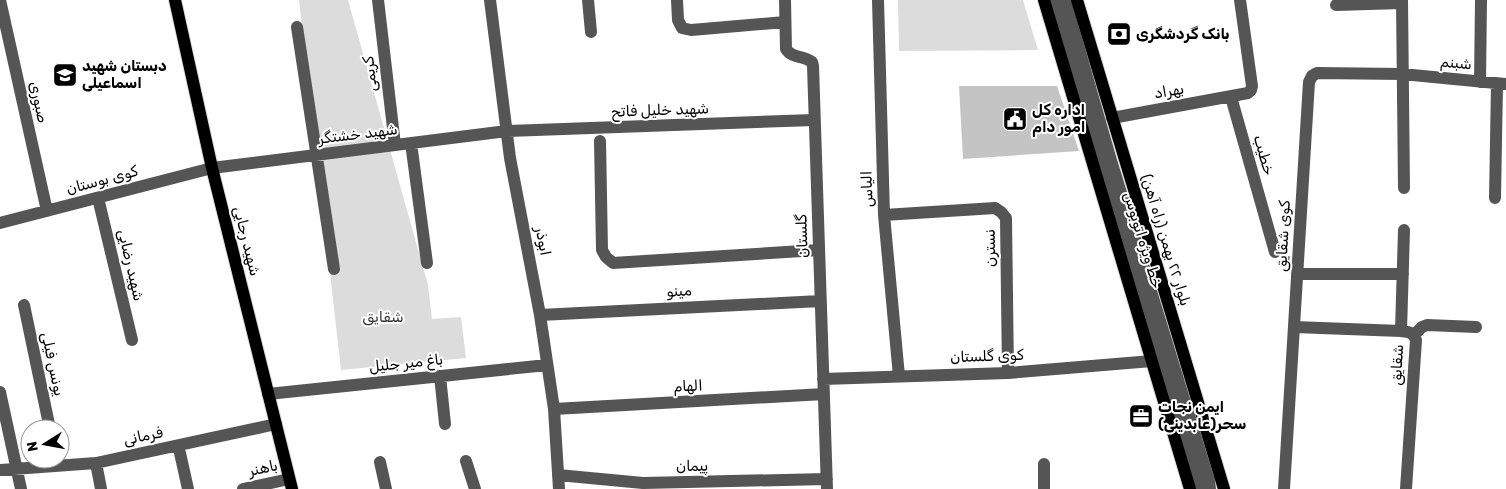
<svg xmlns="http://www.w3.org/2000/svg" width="1506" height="489" font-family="Rubik,'Noto Naskh Arabic',sans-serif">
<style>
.green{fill:#dcdcdc}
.building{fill:#c4c4c4}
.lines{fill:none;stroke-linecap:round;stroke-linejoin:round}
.major-casing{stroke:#dbdbdb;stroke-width:14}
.minor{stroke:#555;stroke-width:12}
.major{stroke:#000;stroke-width:12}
.labels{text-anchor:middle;stroke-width:4;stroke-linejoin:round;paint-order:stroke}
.poi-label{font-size:15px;font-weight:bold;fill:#000;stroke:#fff;text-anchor:start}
.street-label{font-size:15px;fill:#000;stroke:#fff}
.park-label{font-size:15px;fill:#333;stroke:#fff}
</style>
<rect width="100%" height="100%" fill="#fff"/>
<!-- green -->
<path class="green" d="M299,0h49l80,285 4,34 29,-2 5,41 -125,12z
M898,0h125l15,50 -139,1z"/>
<!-- building -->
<path class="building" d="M959,86h98l22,65 -116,8z"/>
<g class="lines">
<defs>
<path id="major" d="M175,0l37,168 80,321
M1044,0l146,489
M1077,0l147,489"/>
</defs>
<!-- major casing -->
<use href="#major" class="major-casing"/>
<!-- minor -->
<path class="minor" d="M0,0l47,211
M378,0l17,145
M490,0l20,158 30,157 14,94 5,80
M588,0l3,32
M677,0l1,20 4,8 9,2 94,-8
M785,0l1,49c6,10 18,6 26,13l1,4 14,423
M878,0l6,215 15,161
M1053,0l149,489
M1065,0l45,157 99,324 1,8
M1402,0l2,188
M1336,5l66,-2
M297,27l37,242
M1480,82l1,-82
M1231,97l44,155
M1112,118l136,-25 3,-3 1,-4 -12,-86
M600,141l2,109 4,7 7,6 205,-13
M411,143l16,120
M98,198l34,142
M1495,198l2,-114
M884,215l111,-7 6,4 5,6 2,155
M0,223l212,-55 295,-37 307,-11
M1297,274h106
M24,305l26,124
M540,315l280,-14
M1294,327l107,4c8,1 12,1 15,9l-10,149
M1401,331l3,-101
M1414,335l8,-8 5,-2 49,2
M440,376l5,48
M823,379l185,-6 144,-12
M0,392l21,97
M268,394l279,-29
M554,409l270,-15
M180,453l8,36
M466,461l9,28
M380,462l6,27
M96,463l5,26
M1044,464v25
M0,470l96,-7 180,-39
M558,475l85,8 184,-4
M243,489l46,-10
M1284,489l25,-407 3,-6 5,-3 85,1 104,10"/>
<!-- major -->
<use href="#major" class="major"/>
</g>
<!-- icons -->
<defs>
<symbol id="bank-square" viewBox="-11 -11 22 22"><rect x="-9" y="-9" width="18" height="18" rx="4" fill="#000" stroke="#fff"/><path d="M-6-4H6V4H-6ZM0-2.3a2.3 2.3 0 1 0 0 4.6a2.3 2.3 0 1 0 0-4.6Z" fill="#fff"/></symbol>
<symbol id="school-square" viewBox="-11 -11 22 22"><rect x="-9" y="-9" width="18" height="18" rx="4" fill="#000" stroke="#fff"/><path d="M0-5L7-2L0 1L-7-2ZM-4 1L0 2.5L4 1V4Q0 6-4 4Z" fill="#fff"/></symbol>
<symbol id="civic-square" viewBox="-11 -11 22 22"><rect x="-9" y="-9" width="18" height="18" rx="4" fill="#000" stroke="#fff"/><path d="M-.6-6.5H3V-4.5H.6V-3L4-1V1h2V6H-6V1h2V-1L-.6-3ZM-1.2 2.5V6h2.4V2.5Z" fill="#fff"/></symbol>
<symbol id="office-square" viewBox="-11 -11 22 22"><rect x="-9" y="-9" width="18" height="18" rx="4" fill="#000" stroke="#fff"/><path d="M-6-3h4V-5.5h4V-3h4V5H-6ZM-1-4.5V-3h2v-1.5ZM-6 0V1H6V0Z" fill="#fff"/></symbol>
</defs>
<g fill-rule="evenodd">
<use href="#bank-square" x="1105" y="20" width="28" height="28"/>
<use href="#school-square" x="51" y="61" width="28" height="28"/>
<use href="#civic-square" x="1001" y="105" width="28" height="28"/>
<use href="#office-square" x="1127" y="402" width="28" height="28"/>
</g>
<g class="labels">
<!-- poi labels -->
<g class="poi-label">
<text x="1136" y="39">بانک گردشگری</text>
<text x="82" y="71">دبستان شهید<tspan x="82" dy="17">اسماعیلی</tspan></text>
<text x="1032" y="115">اداره کل<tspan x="1032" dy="17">امور دام</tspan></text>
<text x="1158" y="412">ایمن نجات<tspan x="1158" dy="17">سحر(عابدینی)</tspan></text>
</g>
<!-- street labels -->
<g class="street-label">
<text transform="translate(1456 63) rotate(5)" y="5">شبنم</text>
<text transform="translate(370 74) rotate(-96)" y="5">کریمی</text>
<text transform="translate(1169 91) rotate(-10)" y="5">بهراد</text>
<text transform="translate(39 102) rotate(78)" y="5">صبوری</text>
<text transform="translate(660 110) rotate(-2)" y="5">شهید خلیل فاتح</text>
<text transform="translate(358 134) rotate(-7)" y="5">شهید خشتگر</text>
<text transform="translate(1264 155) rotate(74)" y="5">خطیب</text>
<text transform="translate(102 180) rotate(-15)" y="5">کوی بوستان</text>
<text transform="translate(867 189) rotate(-92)" y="5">الیاس</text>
<text transform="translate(802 236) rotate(-92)" y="5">گلستان</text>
<text transform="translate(1283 236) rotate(-87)" y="5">کوی شقایق</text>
<text transform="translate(1143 240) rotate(73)" y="5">خط ویژه اتوبوس</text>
<text transform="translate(1166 240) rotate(73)" y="5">بلوار ۲۲ بهمن (راه آهن)</text>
<text transform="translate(247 241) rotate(76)" y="5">شهید رجایی</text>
<text transform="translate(543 241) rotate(79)" y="5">ابوذر</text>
<text transform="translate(990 248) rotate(-91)" y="5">نسترن</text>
<text transform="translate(131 265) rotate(77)" y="5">شهید رضایی</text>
<text transform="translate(679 291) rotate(-3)" y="5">مینو</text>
<text transform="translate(987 356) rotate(-2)" y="5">کوی گلستان</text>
<text transform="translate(406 363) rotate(-6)" y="5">باغ میر جلیل</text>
<text transform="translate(53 364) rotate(78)" y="5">یونس فیلی</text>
<text transform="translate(1397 365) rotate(-87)" y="5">شقایق</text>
<text transform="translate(688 386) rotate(-3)" y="5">الهام</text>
<text transform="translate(143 436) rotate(-12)" y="5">فرمانی</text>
<text transform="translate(692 466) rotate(-1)" y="5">پیمان</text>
<text transform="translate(263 468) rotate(-12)" y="5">باهنر</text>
</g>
<!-- park labels -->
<g class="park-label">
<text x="383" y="322">شقایق</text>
</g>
</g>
<!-- north arrow -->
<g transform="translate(45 444) rotate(259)"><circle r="24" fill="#ffffff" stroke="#999999"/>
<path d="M0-4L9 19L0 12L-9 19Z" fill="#000000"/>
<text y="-8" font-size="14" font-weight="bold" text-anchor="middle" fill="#000000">N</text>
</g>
</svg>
